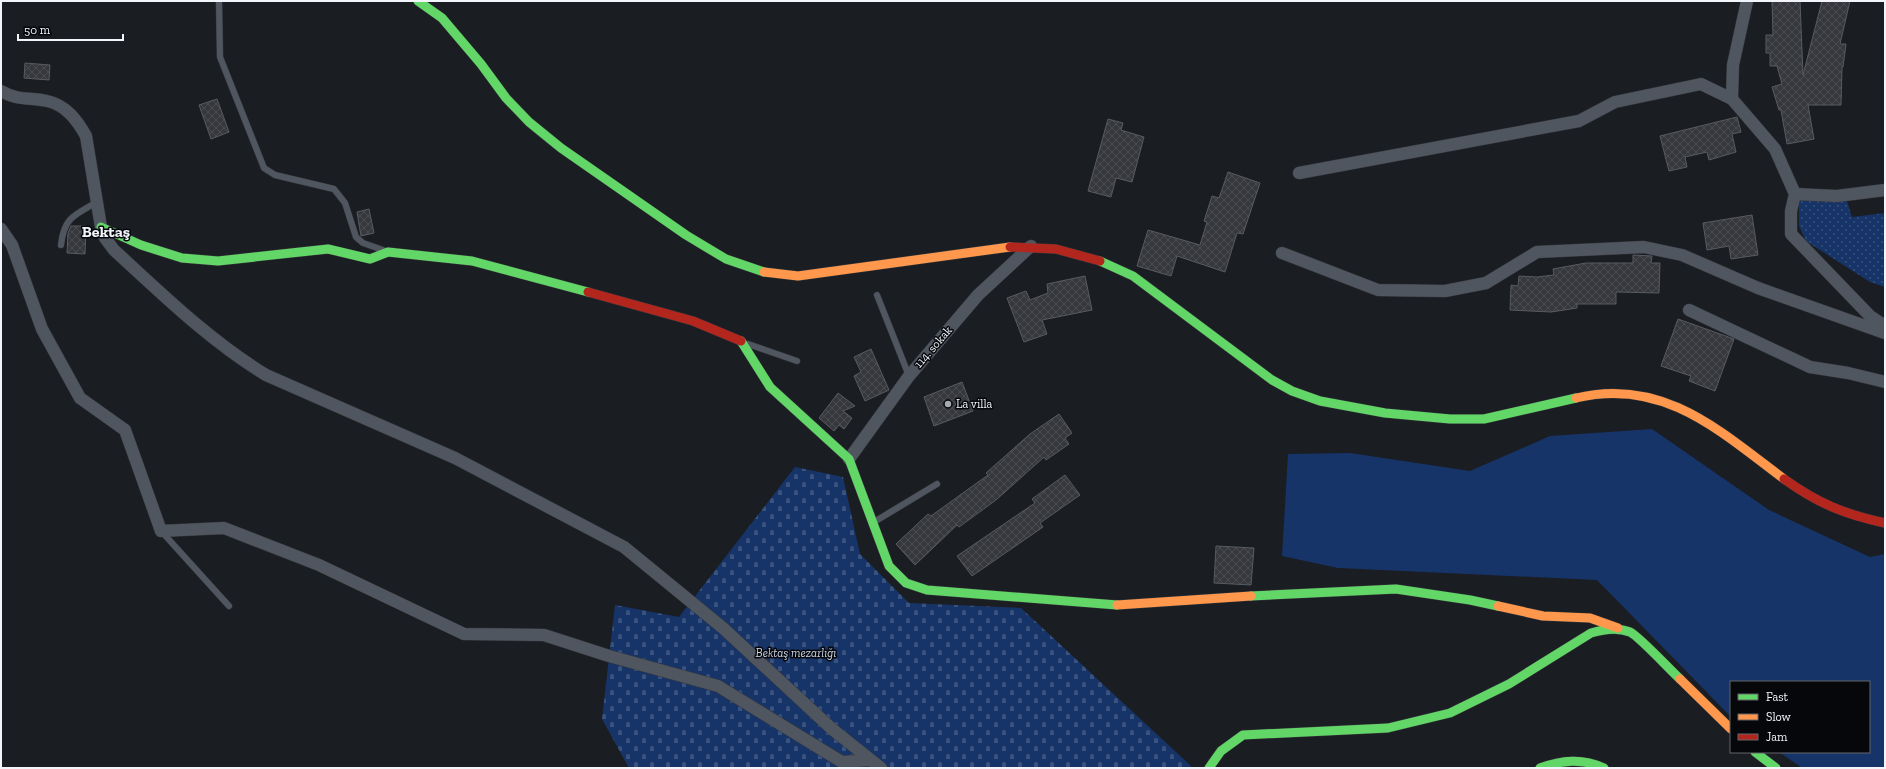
<svg xmlns="http://www.w3.org/2000/svg" width="1886" height="769" font-family="'Zilla Slab',serif">
<style>
.grass{fill:#173468}
.cemetery{fill:url(#cemetery-stones)}
.park{fill:url(#park-dots)}
.building{fill:url(#building-cross-hatch);stroke:#585b5f}
.lines{fill:none;stroke-linecap:round;stroke-linejoin:round}
.lane-casing{stroke:#35373b;stroke-width:7}
.street-casing{stroke:#35373b;stroke-width:13}
.fast-casing{stroke:#35373b;stroke-width:10}
.slow-casing{stroke:#35373b;stroke-width:10}
.jam-casing{stroke:#35373b;stroke-width:10}
.lane{stroke:#505660;stroke-width:6}
.street{stroke:#505660;stroke-width:12}
.fast{stroke:#63d668;stroke-width:9}
.slow{stroke:#ff974d;stroke-width:9}
.jam{stroke:#b3261e;stroke-width:9}
.poi-dot{fill:#a6a9af;stroke:#05070a;stroke-width:1.5}
.labels{text-anchor:middle;stroke-width:3;stroke-linejoin:round;paint-order:stroke}
.street-label{font-size:12px;fill:#f2f5fb;stroke:#05070a}
.poi-label{font-size:12px;fill:#f2f5fb;stroke:#05070a;text-anchor:start}
.park-label{font-size:12px;font-style:italic;fill:#cbd7ec;stroke:#05070a}
.district-label{font-size:16px;font-weight:bold;fill:#f2f5fb;stroke:#05070a}
</style>
<defs>
<pattern id="cemetery-stones" width="16" height="16" patternUnits="userSpaceOnUse"><rect width="16" height="16" fill="#173468"/><path d="M2 7V4a2 2 0 0 1 4 0v3zM10 15v-3a2 2 0 0 1 4 0v3z" fill="#39527e"/></pattern>
<pattern id="park-dots" width="8" height="8" patternUnits="userSpaceOnUse"><rect width="8" height="8" fill="#173468"/><path d="M2 2h.1M6 6h.1" fill="none" stroke="#39527e" stroke-width="1.8" stroke-linecap="round"/></pattern>
<pattern id="building-cross-hatch" width="8" height="8" patternUnits="userSpaceOnUse"><rect width="8" height="8" fill="#36383d"/><path d="M0 0l8 8M0 8l8-8" fill="none" stroke="#4a4c50"/></pattern>
</defs>
<rect width="100%" height="100%" fill="#1a1d22"/>
<!-- grass -->
<path class="grass" d="M1652,429l117,81 101,47 15,-3v214h-83l-23,-16h90v-70h-138v35l-134,-137 -259,-12 -56,-12 6,-102 62,-1 120,18 80,-35z"/>
<!-- cemetery -->
<path class="cemetery" d="M795,467l48,10 17,77 49,49 112,5 170,158v2h-562l-27,-49 13,-114 64,12z"/>
<!-- park -->
<path class="park" d="M1799,187l19,8h27l7,22 33,-4v74l-15,-5 -64,-41 -7,-15z"/>
<!-- building -->
<path class="building" d="M1772,1h28l3,74 19,-74h28l-10,43h6l-3,23h-1l-1,38h-33l6,34 -27,5 -6,-34h-2l-7,-23 10,-3 -5,-18h-7v-13h-4v-18h7z
M25,63l25,2 -1,15 -25,-2z
M217,99l12,33 -18,7 -12,-34z
M1737,117l4,15 -9,2 4,18 -27,8 -2,-8 -22,5 2,10 -18,4 -9,-35z
M1108,119l15,4 -2,7 23,7 -12,45 -16,-4 -5,19 -23,-6z
M1228,172l32,11 -17,51 -6,-1 -12,39 -48,-16 -6,20 -34,-10 11,-36 52,15 7,-23 -3,-1 8,-25 7,2z
M369,209l5,24 -13,3 -4,-24z
M1752,215l6,40 -27,4 -2,-13 -22,4 -4,-27z
M71,226h15l-1,28 -18,-1 1,-20z
M1633,255l19,1 -1,7h9l-1,30 -43,-1v12h-39v4l-26,4 -41,-2 1,-25 7,1 1,-10 18,1 17,-2 -1,-6 33,-6h47z
M1085,276l7,34 -50,10 5,14 -23,8 -17,-44 19,-7 4,9 18,-7 -1,-9z
M1678,319l56,20 -19,52 -26,-10 2,-5 -30,-10z
M871,349l18,41 -24,11 -11,-25 7,-4 -7,-15z
M962,382l11,29 -39,15 -10,-29z
M838,393l17,13 -12,5 9,7 -8,11 -5,-4 -5,6 -15,-13z
M1059,414l13,19 -7,5 4,6 -23,16 -2,-3 -48,43 -37,27 -2,-2 -42,40 -19,-21 32,-30 3,2 57,-41 -2,-2 44,-39z
M1065,475l15,20 -40,28 3,4 -71,49 -15,-20 78,-53 -3,-4z
M1216,546l38,2 -3,37 -37,-2z"/>
<g class="lines">
<defs>
<path id="lane" d="M219,1l1,56 44,111 11,7 59,14 11,14 11,34 7,6 20,7
M61,245c3,-28 14,-30 36,-43
M877,295l32,81
M748,344l49,17
M874,522l63,-38
M162,532l67,74"/>
<path id="street" d="M1,91c17,10 29,6 46,10 19,4 30,19 39,35l15,91 4,11 9,12c48,44 96,91 152,125l189,83 169,89 99,81 109,101 49,39
M1732,99l1,-34 14,-64
M1299,173l280,-52 36,-19 86,-18 31,15 43,50 20,45 -4,17v23l79,82 15,10
M1795,194l42,2 48,-6
M1,229l11,16 30,84 38,69 45,32 36,101 63,-3 95,37 145,69 80,1 65,21 109,30 124,76 29,-2
M1282,253l96,37 67,1 41,-8 51,-31 107,-5 38,8 76,33 127,45
M1689,310l121,57 38,6 37,9
M849,459l60,-83 69,-81 53,-49"/>
<path id="fast" d="M418,1l24,17 39,46 25,34 23,24 32,26 125,87 40,24 38,13
M101,227l40,18 41,13 36,3 110,-12 42,10 18,-7 84,9 116,31
M1100,261l33,15 139,104 20,11 28,10 65,12 65,6h34l92,-21
M741,341l29,46 79,72 40,107 17,17 21,7 190,15
M1251,596l145,-7 74,11 28,6
M1755,752l21,16
M1209,768l12,-17 22,-16 145,-7 62,-15 59,-29 82,-51c13,-4 26,-6 39,-1 10,5 40,38 50,47
M1540,768c22,-8 42,-10 64,0"/>
<path id="slow" d="M764,272l34,4 212,-29
M1576,398c87,-21 144,33 208,81
M1117,605l134,-9
M1498,606l45,10 47,2 28,10
M1680,679l51,50"/>
<path id="jam" d="M1010,247l46,2 44,12
M588,292l105,29 48,20
M1784,479c35,25 60,35 101,44"/>
</defs>
<!-- lane casing -->
<use href="#lane" class="lane-casing"/>
<!-- street casing -->
<use href="#street" class="street-casing"/>
<!-- fast casing -->
<use href="#fast" class="fast-casing"/>
<!-- slow casing -->
<use href="#slow" class="slow-casing"/>
<!-- jam casing -->
<use href="#jam" class="jam-casing"/>
<!-- lane -->
<use href="#lane" class="lane"/>
<!-- street -->
<use href="#street" class="street"/>
<!-- fast -->
<use href="#fast" class="fast"/>
<!-- slow -->
<use href="#slow" class="slow"/>
<!-- jam -->
<use href="#jam" class="jam"/>
</g>
<!-- markers -->
<circle class="poi-dot" cx="948" cy="404" r="4"/>
<g class="labels">
<!-- street labels -->
<g class="street-label">
<text transform="translate(933 347) rotate(-49)" y="4">114. sokak</text>
</g>
<!-- poi labels -->
<g class="poi-label">
<text x="956" y="408">La villa</text>
</g>
<!-- park labels -->
<g class="park-label">
<text x="796" y="657">Bektaş mezarlığı</text>
</g>
<!-- district labels -->
<g class="district-label">
<text x="106" y="237">Bektaş</text>
</g>
</g>
<!-- border -->
<rect width="1886" height="769" fill="none" stroke="#f2f5fb" stroke-width="4"/>
<!-- legend -->
<rect x="1730" y="681" width="140" height="72" fill="#05070a" stroke="#64666a"/>
<rect x="1738" y="694" width="20" height="6" fill="#63d668" stroke="#64666a"/>
<text x="1766" y="701" font-size="12" fill="#f2f5fb">Fast</text>
<rect x="1738" y="714" width="20" height="6" fill="#ff974d" stroke="#64666a"/>
<text x="1766" y="721" font-size="12" fill="#f2f5fb">Slow</text>
<rect x="1738" y="734" width="20" height="6" fill="#b3261e" stroke="#64666a"/>
<text x="1766" y="741" font-size="12" fill="#f2f5fb">Jam</text>
<!-- scale -->
<path d="M18 34v6h105v-6" fill="none" stroke="#f2f5fb" stroke-width="2"/>
<text x="24" y="34" font-size="12" fill="#f2f5fb" stroke="#05070a" stroke-width="3" paint-order="stroke">50 m</text>
</svg>
